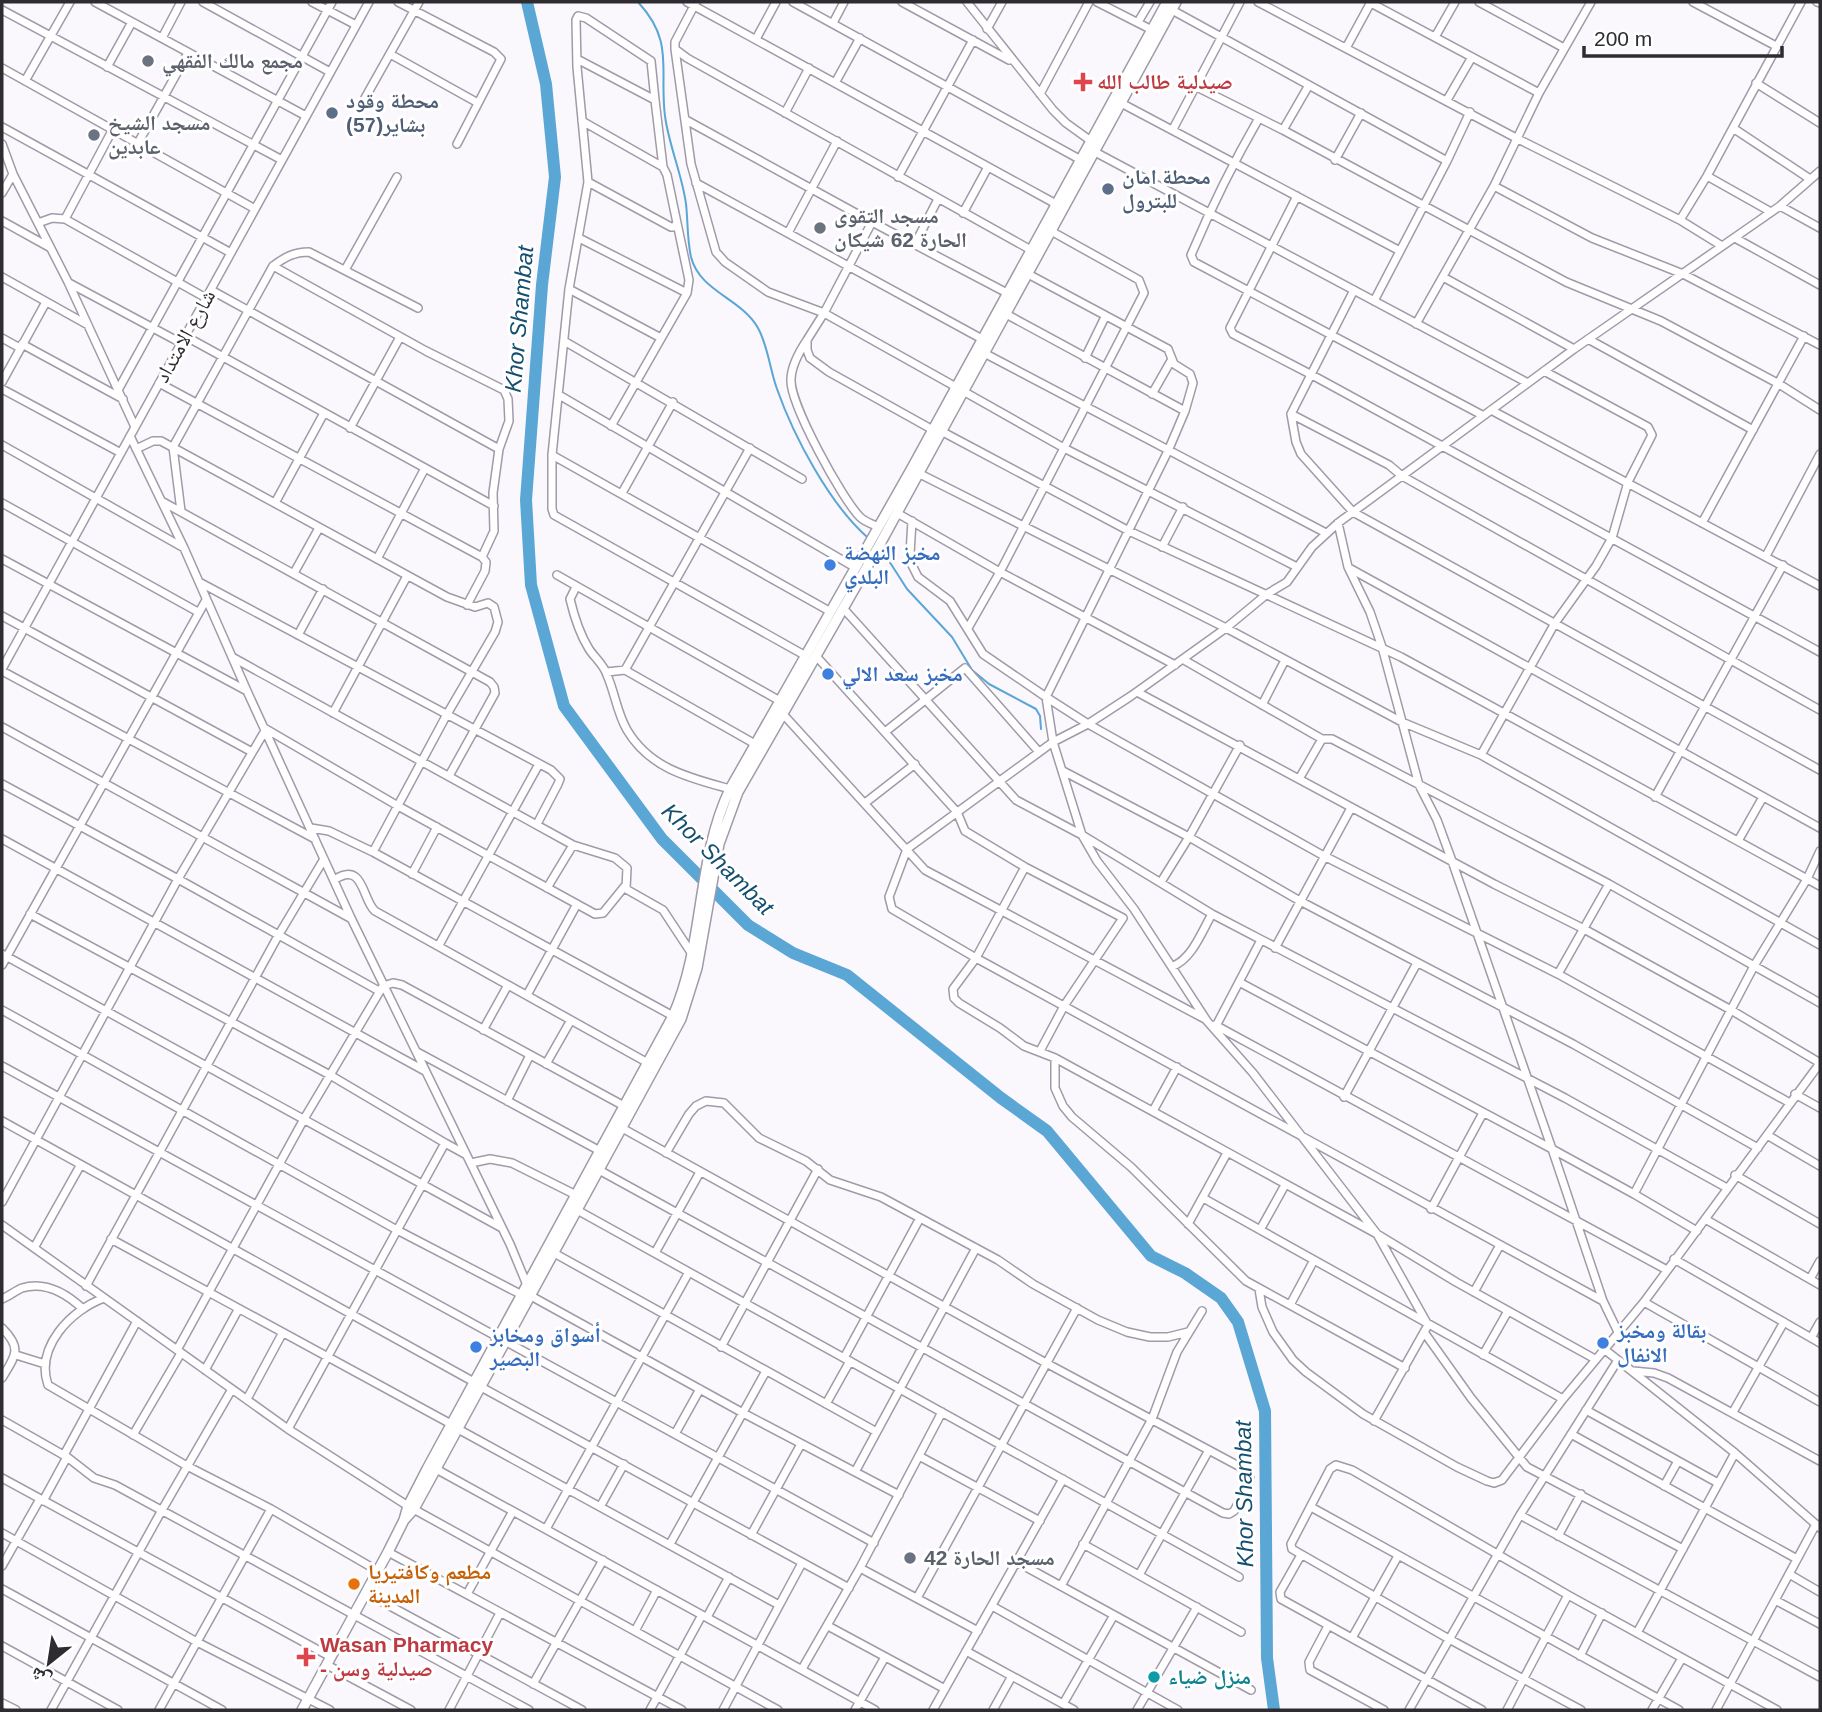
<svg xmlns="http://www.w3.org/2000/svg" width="1822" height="1712" font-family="Arial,'Noto Naskh Arabic',sans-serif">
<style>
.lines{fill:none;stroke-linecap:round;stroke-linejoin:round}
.stream{stroke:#5aa6d5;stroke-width:2}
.river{stroke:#5aa6d5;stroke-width:12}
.minor-casing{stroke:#a19aa8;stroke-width:10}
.major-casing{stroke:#a19aa8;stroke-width:12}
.minor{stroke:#fff;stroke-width:7}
.major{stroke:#fff;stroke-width:9}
.worship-dot{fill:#6b7280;stroke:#fff;stroke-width:2.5}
.health-dot{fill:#e0444e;stroke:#fff;stroke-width:2.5}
.service-dot{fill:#5c6f8a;stroke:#fff;stroke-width:2.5}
.shop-dot{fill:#3f7fe0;stroke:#fff;stroke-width:2.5}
.food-dot{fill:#e8710a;stroke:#fff;stroke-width:2.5}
.culture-dot{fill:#0f9aa8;stroke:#fff;stroke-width:2.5}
.labels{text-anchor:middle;stroke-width:6;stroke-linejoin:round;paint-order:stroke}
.worship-label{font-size:21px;font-weight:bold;fill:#5b616d;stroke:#fff;text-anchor:start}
.health-label{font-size:21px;font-weight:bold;fill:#be3a42;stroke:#fff;text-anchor:start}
.service-label{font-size:21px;font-weight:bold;fill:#4e5e75;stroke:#fff;text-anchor:start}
.street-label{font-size:21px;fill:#2e2b31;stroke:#fff}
.shop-label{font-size:21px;font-weight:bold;fill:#366cbe;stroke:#fff;text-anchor:start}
.food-label{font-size:21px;font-weight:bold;fill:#c56008;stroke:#fff;text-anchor:start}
.culture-label{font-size:21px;font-weight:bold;fill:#0d838f;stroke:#fff;text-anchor:start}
.water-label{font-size:23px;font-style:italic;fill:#144f6f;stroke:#fff}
</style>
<rect width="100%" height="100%" fill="#faf7fd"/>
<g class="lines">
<!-- stream -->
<path class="stream" d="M638,2c37,40 21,67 27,114 4,30 17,58 21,88 2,17 1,35 5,53 9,35 50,41 67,71 10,18 12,42 19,61 17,48 52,114 90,148
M882,550l25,39 45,48 20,33 17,14 47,25 4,7 1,13"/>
<!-- river -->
<path class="river" d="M527,2l19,82 9,93 -13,108 -16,215 5,85 33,121 98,133 86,86 45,28 54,22 154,123 46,33 104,125 34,17 36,25 17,24 27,89 2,247 7,52"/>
<defs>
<path id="minor" d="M95,2l211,114
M203,2l127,70
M312,2l44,23
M398,2l96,50 7,7 -44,85
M687,2l369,202
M696,2l-21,40v7l12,9 344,192
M793,2l288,158
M902,2l107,58
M967,2l86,108 13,13 25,18
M1097,2l55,28
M1258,2l260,137 162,81 42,26
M1369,2l170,91
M1479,2l85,46
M1693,2l83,44
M1817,2l3,1
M2,10l280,150
M1172,10l275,151
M1138,22l12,-20
M833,23l11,-21
M987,29l15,-27
M1435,37l20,-35
M162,38l19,-36
M756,39l20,-37
M1346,48l25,-46
M675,49l16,115 25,88 9,10 43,30 56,21 132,74
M390,54l88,49
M577,59l78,41 8,67
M107,67l25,-45
M2,68l253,141
M25,81l45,-79
M835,83l25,-45
M1756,83l64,40
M1195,86l88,44 283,152 95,39 118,63 41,26
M1040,94l49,-92
M365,98l54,-96
M655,100l-4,-39 -65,-43 -8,-2 -2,4 1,47 11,115 -19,107 -17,166v54l2,6 252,141
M1447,100l25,-43
M1121,103l279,148
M785,113l24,-45
M1259,118c-26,45 -48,90 -68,137l3,7 288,153
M686,120l186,102 135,71
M582,121l81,46 4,8 10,48 -3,4h-3l-83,-45
M2,127l229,126
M1733,128l77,51
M1173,129l67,-127
M1283,130l26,-45
M138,143l50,-90
M2,144l11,30 55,108 67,145
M1095,152l433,231
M1335,160l26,-47
M1707,176l64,36
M898,177l75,-137
M696,183l286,156
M1494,186l98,52 91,36 137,71
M2,193l11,-19
M1297,196l-67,132 3,6 79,41 508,277
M1780,206l40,22
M963,213l25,-46
M65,219l141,79
M1680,220l27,-44 94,-174
M2,221l47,26
M872,222l-48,91 -17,27v10l3,8 19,14 104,58
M38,223l14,-5 13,1 48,-90
M788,233l49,-92
M579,238l108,55
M1735,238l85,47
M915,244l23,-45
M273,266l153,85 78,39 4,9 1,22 -10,28 -6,44 1,38 -12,26
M345,270l52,-93
M1028,274l140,75 6,15 16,10 3,9 -8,28 -17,40 -122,246 42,27 236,132 234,118 232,129
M2,277l86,48
M1443,277l131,72
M69,283l112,60
M569,289l92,49
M211,290l288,159
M1354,290l-63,124 5,28 5,12 52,58 467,258
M1374,301l73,-140 23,-49
M1006,314l179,97
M1416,324l78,-138 45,-93 52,-91
M185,336l309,170
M2,338l18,10
M1588,339l165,91
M807,340c-8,12 -16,26 -16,40 -1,24 51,119 69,137 5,5 12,7 19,10
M564,341l238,138
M22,344l101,55
M984,353l342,180
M1085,358l20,-41
M2,382l44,-80
M159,383l323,174 4,5 -1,9 -18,34
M2,389l119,64
M118,390l214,-388
M963,391l101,57 233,119
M1152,394l20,-35
M559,395l297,173
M1491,410l329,176
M1291,414l98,51 13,11 418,234
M611,426l76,-133 2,-13 -12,-57
M350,428l50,-91
M941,431l188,100 272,126 419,229
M130,436l54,112 63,143 104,227 159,326 17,41
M2,445l182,103
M136,449l17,-8h8l286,156 28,10 13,-4 6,4 4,15 -3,10 -49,84 -73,136
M552,455l279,157
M918,473l308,155 176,94 79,33 339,190
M622,493l51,-91
M163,502l327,180 4,5 1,6 -46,83
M2,503l196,109
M275,503l49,-90
M181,511l-8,-64 100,-181c12,-9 21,-14 36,-14l109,56
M897,513l103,59 175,93
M912,521l-2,33 1,9 7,14 32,24 33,53 63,43 7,45 29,93 15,26 37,48 73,112 46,52 124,161 51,91 -54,96
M1338,523l10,44 22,45 12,35 37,138 18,35 15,41 100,288 82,45 63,37
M1702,523l102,-187
M1162,547l21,-40
M1766,556l54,-102
M2,559l245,132
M377,559l48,-91
M1349,568l471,260
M294,573l25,-45
M557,575l223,126
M199,582l352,188 9,9 -2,5 -21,40
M576,587l-6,12c4,17 9,34 19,50 5,8 15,16 18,26 8,18 10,38 20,55 23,39 63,48 103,59
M843,608l173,192 66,35 130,79 353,184 162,90
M2,616l250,136
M968,628l32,-56 144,-279 -5,-13 -88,-49
M298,635l25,-46
M816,656l141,156 8,19 60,36 98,51 -59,88 -24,45
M232,657l341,188 42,13 12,10 -1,21 37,21 29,44
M1184,660l138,79
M2,669l367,-667
M625,670l125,-222
M2,671l313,168
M607,672l18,-2 130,74
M1137,692l357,192 90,45 147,81 89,53
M1262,705l23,-45
M333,713l74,-137
M782,713l143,157 280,149
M2,727l348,191
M885,732l80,-64 74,84
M1481,755l74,-132 41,-57 16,-28 16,-56 24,-47 -4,-8 -104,-56
M1063,771l126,66 111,64 273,143 185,104
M1299,779l23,-40h10l277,145 211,119
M2,784l176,95 201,112
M1655,797l128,-232
M865,803l50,-39
M311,828l18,3 44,21 300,164
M2,839l423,232
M1738,841l25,-44
M1025,867l-49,91 -23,31 1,9 5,5 41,25 24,18 31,12 322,176 79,48 139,77
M412,874l25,-47
M334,880c30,-20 28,20 41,31l273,152
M1161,882l28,-45 51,-92
M547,888l26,-43
M30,914l300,161 115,68
M439,945l100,-181
M1275,948l76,-140
M2,954l500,274
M2,965l204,-365
M1173,966c19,-7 29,-35 39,-52
M1558,974l51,-90
M1239,982l313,167 51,152 15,31
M527,995l50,-91
M2,1010l395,220 125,65
M1215,1025l452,245
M1216,1026l45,-86
M483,1030l25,-45
M417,1052l183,99
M1055,1058v30l8,18 9,11 59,50 115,114 159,87
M546,1064l25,-44
M2,1066l872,477
M1795,1094l25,14
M1344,1097l73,-134
M507,1101l23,-46
M1153,1111l24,-44
M2,1121l472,261
M1767,1135l53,31
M666,1153l23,-39 7,-8 10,-5 18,2 35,35 47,23 24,19 51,17 117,63 35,24 65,36 29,12 23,5h18l20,-5
M471,1163l19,-4 22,4 64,32
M599,1170l624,343 6,1 5,-3 15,-28 1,-5 -4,-8 -200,-107 -424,-235
M1735,1175l85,49
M1634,1194l120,-228 53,-87 13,-28
M1203,1198l360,201
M2,1202l176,-323 88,-150 132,77 197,108 8,-1 22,-27
M1431,1209l52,-96
M577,1210l662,367
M1705,1219l115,66
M1188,1224l39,-71
M2,1225l286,204 120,77 370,204
M1260,1230l25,-45
M111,1239l340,185
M34,1248l46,-82
M554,1253l321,178
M655,1253l45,-81
M1674,1259l146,84
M1810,1279l10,-18
M86,1286l192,-350 46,-77
M1259,1289l3,18 11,25 20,28 13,12 57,42 94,53 30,14 7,2 8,-3 61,-81 81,-97 176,-239
M1474,1292l26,-47
M531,1296l212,117 156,82
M104,1298c-33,12 -69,49 -56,87l139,81 84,43 107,62
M2,1299c7,-3 13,-8 20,-11 23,-7 44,5 61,21
M1603,1301l-627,-343 -84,-49 -3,-12 18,-48 146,-107 35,-18 43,-28 95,-68 41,-34 20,-12 25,-35 26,-24 236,-174 206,-143 40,-35
M1644,1302l176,100
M1290,1305l24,-45
M2,1328c21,21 13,28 0,50
M1424,1332l47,66 56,69 156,82
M1811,1338l9,-16
M721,1347l97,-178
M1604,1349l131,104 85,75
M177,1350l127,-231 79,-133 10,-3 9,2 222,121
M16,1355l29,9
M1483,1355l25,-44
M844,1358l76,-140
M205,1370l33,-60
M1633,1371l21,2 14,5 152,83
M481,1387l368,201
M247,1399l35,-65
M826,1404l24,-43
M1586,1410l132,73
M1733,1412l51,-90
M2,1420l65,37 27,21 21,7 414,225
M288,1429l157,-286 20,11
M458,1429l321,176
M675,1434l25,-45
M1571,1434l226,125
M133,1435l48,-82
M64,1455l73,-134
M919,1456l121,65
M436,1469l439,241
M855,1472l121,-224
M2,1478l329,179
M1664,1486l14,-25
M43,1501l24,-44
M600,1507l24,-43
M1311,1507l368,203
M1520,1515l300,162
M546,1529l143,-257
M2,1533l195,109 133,68
M751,1535l50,-91
M1558,1536l23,-42
M670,1544l96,-173
M1083,1544l158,88
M388,1552l294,158
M1301,1555l-21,37 1,7 201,111
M1017,1562l234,128
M2,1566l38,-67
M860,1568l118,63
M1789,1574l31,18
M1139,1575l70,-125
M1061,1586l91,-167 25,-67 25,-41
M2,1589l220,121
M366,1593l216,117
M467,1594l46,-83
M917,1598l160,-290
M1775,1600l45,24
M992,1606l186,104
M707,1617l22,-40
M828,1626l117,63
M1328,1626l-19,36 1,8 74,40
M635,1631l22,-41
M1637,1633l98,-180
M1352,1638l46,-82
M2,1646l116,64
M966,1651l108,59
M1580,1656l22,-43
M327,1665l84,45
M802,1669l58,-101 82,-156
M533,1684l70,-124
M2,1703l14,7
M1063,1704l51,-89
M51,1710l111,-200 70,-121
M159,1710l112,-201
M449,1710l51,-97
M650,1710l52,-95
M723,1710l79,-147
M855,1710l30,-53
M933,1710l130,-231
M993,1710l19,-34
M1137,1710l60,-103
M1409,1710l111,-195 98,-155
M1507,1710l61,-115
M1581,1710l-132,-71 -157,-90 -1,-5 39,-75 6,-4 16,5 216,125 209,115
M1652,1710l30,-52
M1716,1710l100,-186"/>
<path id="major" d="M405,1519l9,-10 267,-490 16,-51 22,-124 19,-52 142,-248 296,-542
M302,1710l86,-158 16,-32 4,-14 19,-37 246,-453c32,-72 23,-156 57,-227l182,-321 255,-466"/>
</defs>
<!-- minor casing -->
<use href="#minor" class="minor-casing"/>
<!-- major casing -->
<use href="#major" class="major-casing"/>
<!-- minor -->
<use href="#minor" class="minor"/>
<!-- major -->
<use href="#major" class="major"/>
</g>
<!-- markers -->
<g class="worship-dot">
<circle cx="148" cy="61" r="7"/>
<circle cx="94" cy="135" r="7"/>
<circle cx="820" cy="228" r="7"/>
<circle cx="910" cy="1558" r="7"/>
</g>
<g class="health-dot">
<path d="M1079.5 71.5h7v7h7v7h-7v7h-7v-7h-7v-7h7z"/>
<path d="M302.5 1646.5h7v7h7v7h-7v7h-7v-7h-7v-7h7z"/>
</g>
<g class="service-dot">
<circle cx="332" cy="113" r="7"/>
<circle cx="1108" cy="189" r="7"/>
</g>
<g class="shop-dot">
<circle cx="830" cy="565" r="7"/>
<circle cx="828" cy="674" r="7"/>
<circle cx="1603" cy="1343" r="7"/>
<circle cx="476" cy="1347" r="7"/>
</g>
<circle class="food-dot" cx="354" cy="1584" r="7"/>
<circle class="culture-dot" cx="1154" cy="1677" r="7"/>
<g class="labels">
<!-- worship labels -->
<g class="worship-label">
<text x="162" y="68">مجمع مالك الفقهي</text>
<text x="108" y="130">مسجد الشيخ<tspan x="108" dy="24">عابدين</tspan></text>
<text x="834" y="223">مسجد التقوى<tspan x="834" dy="24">الحارة 62 شيكان</tspan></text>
<text x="924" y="1565">مسجد الحارة 42</text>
</g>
<!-- health labels -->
<g class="health-label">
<text x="1097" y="89">صيدلية طالب الله</text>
<text x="320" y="1652">Wasan Pharmacy<tspan x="320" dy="24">- صيدلية وسن</tspan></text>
</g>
<!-- service labels -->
<g class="service-label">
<text x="346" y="108">محطة وقود<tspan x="346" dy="24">بشاير(57)</tspan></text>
<text x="1122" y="184">محطة امان<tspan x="1122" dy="24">للبترول</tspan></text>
</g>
<!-- street labels -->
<g class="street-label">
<text transform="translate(185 336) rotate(-61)" y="7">شارع الامتداد</text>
</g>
<!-- shop labels -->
<g class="shop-label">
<text x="844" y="560">مخبز النهضة<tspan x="844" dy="24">البلدي</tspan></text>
<text x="842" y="681">مخبز سعد الالي</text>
<text x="1617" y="1338">بقالة ومخبز<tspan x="1617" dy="24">الانفال</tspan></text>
<text x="490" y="1342">أسواق ومخابز<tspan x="490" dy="24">البصير</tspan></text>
</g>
<!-- food labels -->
<g class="food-label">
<text x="368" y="1579">مطعم وكافتيريا<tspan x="368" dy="24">المدينة</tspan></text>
</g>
<!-- culture labels -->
<g class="culture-label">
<text x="1168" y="1684">منزل ضياء</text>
</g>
<!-- water labels -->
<g class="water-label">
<text transform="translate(519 319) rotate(-85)" y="8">Khor Shambat</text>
<text transform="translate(718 859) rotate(45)" y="8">Khor Shambat</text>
<text transform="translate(1244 1494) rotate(-91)" y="8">Khor Shambat</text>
</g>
</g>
<!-- border -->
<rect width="1822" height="1712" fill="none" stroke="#2e2b31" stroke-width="7"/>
<!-- north arrow -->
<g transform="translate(49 1663) rotate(210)" stroke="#ffffff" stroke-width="5" paint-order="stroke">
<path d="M0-5L12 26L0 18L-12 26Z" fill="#2e2b31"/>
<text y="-10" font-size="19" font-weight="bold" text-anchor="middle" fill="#2e2b31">ش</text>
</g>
<!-- scale -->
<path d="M1584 46v10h198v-10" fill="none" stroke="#2e2b31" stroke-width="3.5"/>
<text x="1594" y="46" font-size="21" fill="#2e2b31" stroke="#ffffff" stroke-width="5" paint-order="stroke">200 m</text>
</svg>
